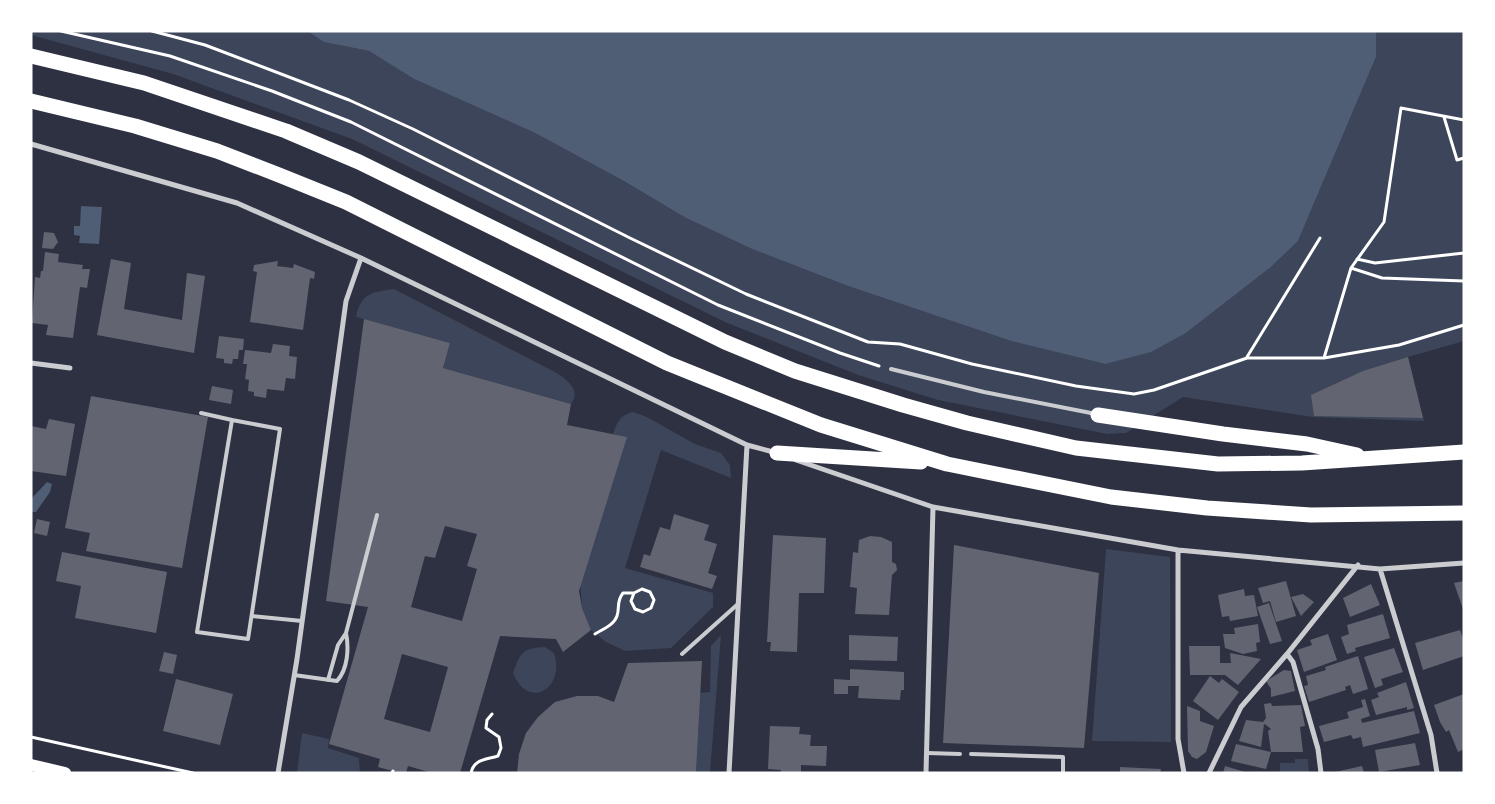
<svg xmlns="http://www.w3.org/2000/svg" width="1495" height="804" font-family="'Source Sans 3',sans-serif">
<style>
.green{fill:#3c4559}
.water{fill:#4f5d75}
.building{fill:#626471;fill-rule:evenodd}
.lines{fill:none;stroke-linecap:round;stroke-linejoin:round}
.path{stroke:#fff;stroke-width:3}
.service{stroke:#caccd0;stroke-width:4}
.minor{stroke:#caccd0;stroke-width:5}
.primary{stroke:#fff;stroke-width:12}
.motorway{stroke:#fff;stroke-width:15}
</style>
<rect width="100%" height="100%" fill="#2d3142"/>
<!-- green -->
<path class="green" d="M31,31h276l17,11 45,9 45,28 121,54 87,47 64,38 66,31 96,37 163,55 94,23 81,-31 85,-66 27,-26 78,-184v-26h88v310l-56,16 16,64 -111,-4 -130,-20 -57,36 -19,1 -169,-34 -80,-25 -133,-53 -373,-183 -179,-65 -142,-39z
M394,289l163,84c11,8 24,17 14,31l-128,-36 7,-25 -94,-26c5,-24 16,-25 38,-28z
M633,412l14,5 48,27 26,9 9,12 1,13 -70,-28 -36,118 88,25v14l-42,41 -46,3 -19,-9 -15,-12 -9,-22 -4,-53 48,-118 -13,-3c4,-12 7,-19 20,-22z
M1106,549l64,8 1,185 -79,-1z
M721,635l-11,138h-14l4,-80 10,-1 1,-46z
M545,647l9,6c12,34 -25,59 -41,20 7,-20 9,-25 32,-26z
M302,733l27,6 -1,9 31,10 1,15h-63z
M1295,759h13l1,14h-29v-10h15z"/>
<!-- water -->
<path class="water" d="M307,31h1069v26l-78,184 -27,26 -85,66 -35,19 -46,12 -94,-23 -163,-55 -96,-37 -66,-31 -64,-38 -87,-47 -121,-54 -45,-28 -45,-9z
M81,206l21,1 -3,37 -20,-1 1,-7 -6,-1v-9h6z
M47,482l5,2 -2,8 -14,20h-5v-13z"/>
<!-- building -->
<path class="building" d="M44,232l10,1 4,9 -5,7 -11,-1z
M45,252l14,2 -1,8 25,3 -1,4h8l-3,19 -7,-1 -7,51 -27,-3 2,-10 -16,-2 3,-46 5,1 1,-7h2z
M111,259l20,4 -7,46 58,11 5,-47 18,3 -11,77 -97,-18z
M278,261l-1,5 16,2 1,-4 21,8 -1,7 -4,-1 -7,52 -53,-8 7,-50 -4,-1 1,-6z
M364,319l86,24 -7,25 128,36 -4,21 60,12 -48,154 3,17 9,22 -28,22 -7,-13 -56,-3 -40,137h-28l-24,-7 -2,7h-6l-22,-6 2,-8 -51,-15 39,-137 -42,-6zM445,526l32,8 -10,32 10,3 -15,52 -51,-14 14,-51 10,2zM402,654l46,13 -18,65 -46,-13z
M219,336l25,3 -1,11h-4l-1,9h-5l-1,5 -8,-1v-4l-8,-1z
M273,344l17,2 -1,10 8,1 -2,22 -9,-1 -2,13 -17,-2 -1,9 -12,-2v-4l-6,-1 1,-11 -4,-1 2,-15h-4l2,-14 26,3z
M1408,357l15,61 -109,-2 -3,-21 52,-24z
M212,386l21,4 -2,14 -22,-4z
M91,396l117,21 -26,151 -96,-17 4,-18 -25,-5z
M49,419l26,5 -9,52 -35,-5v-45l15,3z
M674,514l35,11 -5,15 13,4 -9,29 9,3 -5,13 -72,-22 4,-13 6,2 10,-29 10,3z
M37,519l13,3 -3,14 -13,-3z
M773,535l53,3 -2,55h-25l-2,59 -27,-1 1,-9h-4z
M870,536l11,1 11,5v20l4,2 1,6 -5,5 -3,40 -34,-1 2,-26 -7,-1 3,-35 5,1 1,-13z
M954,545l145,28 -15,175 -141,-5z
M62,552l105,20 -11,61 -81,-15 6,-32 -25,-5z
M1286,581l10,35 -20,6 -6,-21 -7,2 -5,-15z
M1464,581v31l-10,-29z
M1371,584l9,21 -30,12 -7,-19z
M1244,589l1,7 9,-1 4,21 -28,5 -1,-5 -7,1 -4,-22z
M1303,594l11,8 -13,14 -10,-19z
M1269,603l13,38 -12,3 -13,-37z
M1383,614l7,24 -35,10 1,3 -9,3 -6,-17 8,-3 -2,-9z
M1258,624l2,18 -4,1 1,8 -14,3 -18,-6 -2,-14h12l-1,-6z
M1460,630l4,11v15l-41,14 -8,-27z
M1328,634l9,26 -33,12 -7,-22 15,-5 -2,-5z
M849,635l49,2 -1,24 -48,-1z
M1189,646h31v17h11l-1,-10 31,6 -23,26 -13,-10h-35z
M1394,648l9,24 -22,7 2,6 -8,3 -11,-31z
M164,652l13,3 -4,19 -14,-3z
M1358,656l10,33 -15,5 -3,-9 -5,2 1,3 -37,12 -5,-16 4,-1 -2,-9 20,-6 -1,-3z
M702,661l-6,112h-179l2,-19 7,-21 12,-16 17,-15 22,-6h21l16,6 14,-39z
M850,669l54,3v18h-3l-1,10 -42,-2 1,-12h-11v8h-14v-15l16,1z
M1284,670l7,1 4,20 -24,6v-8l-5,-8z
M1210,676l9,7 3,-4 17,13 -21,28 -25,-19z
M176,679l57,15 -13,51 -57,-14z
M1406,682l8,26 -7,2v-3l-31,8 -5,-15 8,-3 -2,-4z
M1464,694v55l-6,3 -9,-22 -3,2 -6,-10 -6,-17z
M1365,699l5,17 -9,3 1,4 52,-12 6,22 -57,14 -2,-10 -8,2 -2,-4 -27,7 -5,-16 30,-8 -2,-6 16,-5 -2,-7z
M1271,703l1,3 29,-1 4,21 -5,1 3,25h-32l-5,17 -35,-8 5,-17 35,8 -3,-21 3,-2 -5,-4 -2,-1 -3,23 -22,-6 7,-21 17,2 3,-4 -2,-14z
M1187,706l13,5v10l14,5 -8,26 -9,7 -5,-2 -4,-6z
M770,726l30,1 -1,7 12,1 -1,11h17l-1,20 -25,-1v8h-20v-3l-13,-1z
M1415,743l5,22 -41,7 -4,-22z
M1225,766l20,6v1h-22z
M1362,766l2,7h-29v-1z
M1120,767l41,2 -1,4h-40z"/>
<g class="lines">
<!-- path -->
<path class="path" d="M61,31l109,25 102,35 79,31 367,183 122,48 39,13
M152,31l53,14 144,55 64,29 217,109 116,56 122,48 32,2 72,20 104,22 58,8 20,-4 93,-32h77l75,-13 65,-20
M1444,117l13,43 7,-2
M1357,259l18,4 89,-10
M1351,268l31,10 82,3
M1247,357l73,-119
M1324,358l27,-90 33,-46 17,-114 63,12
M595,634c8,-5 19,-9 22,-18 3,-9 -1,-14 6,-23h11l8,-4 8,3 4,8 -3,8 -8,4 -8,-3 -4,-8 3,-8
M31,737l162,36
M392,773l1,-2
M471,773c3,-14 14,-13 27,-17l3,-8 -2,-11 -13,-9 1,-8 5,-6"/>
<!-- service -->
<path class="service" d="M891,369l93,23 112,22
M201,413l31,7
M232,420l48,9 -32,210 -51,-7z
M252,616l50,5
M682,654l56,-50
M294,675l43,6c11,-12 12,-33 9,-48
M328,680l10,-35 8,-12 31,-118
M927,753l33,1
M971,754l92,3v16"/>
<!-- minor -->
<path class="minor" d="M31,144l206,59 124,55 386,187 30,8
M31,363l39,5
M796,460l137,47 245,43 202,19 84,-6
M1178,550v189l6,34
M1380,569l51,166 6,38
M1287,654l6,8 25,87 3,24
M278,773l19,-114 49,-358 15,-43
M729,773l18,-328
M926,773l7,-266
M1209,773l32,-66 46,-53 71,-89"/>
<!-- primary -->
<path class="primary" d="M31,765l34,8"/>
<!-- motorway -->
<path class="motorway" d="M31,56l113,27 142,48 73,31 366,180 70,29 108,34 64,18 109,25 142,16 84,-1 162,-11
M31,101l104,25 82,25 62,24 67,27 321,161 154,62 126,39 164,33 96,11 104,7 153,-2
M1098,415l125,19 84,10 50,11
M777,453l144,9"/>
</g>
<!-- border -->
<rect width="1495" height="804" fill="none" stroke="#ffffff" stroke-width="65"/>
</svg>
